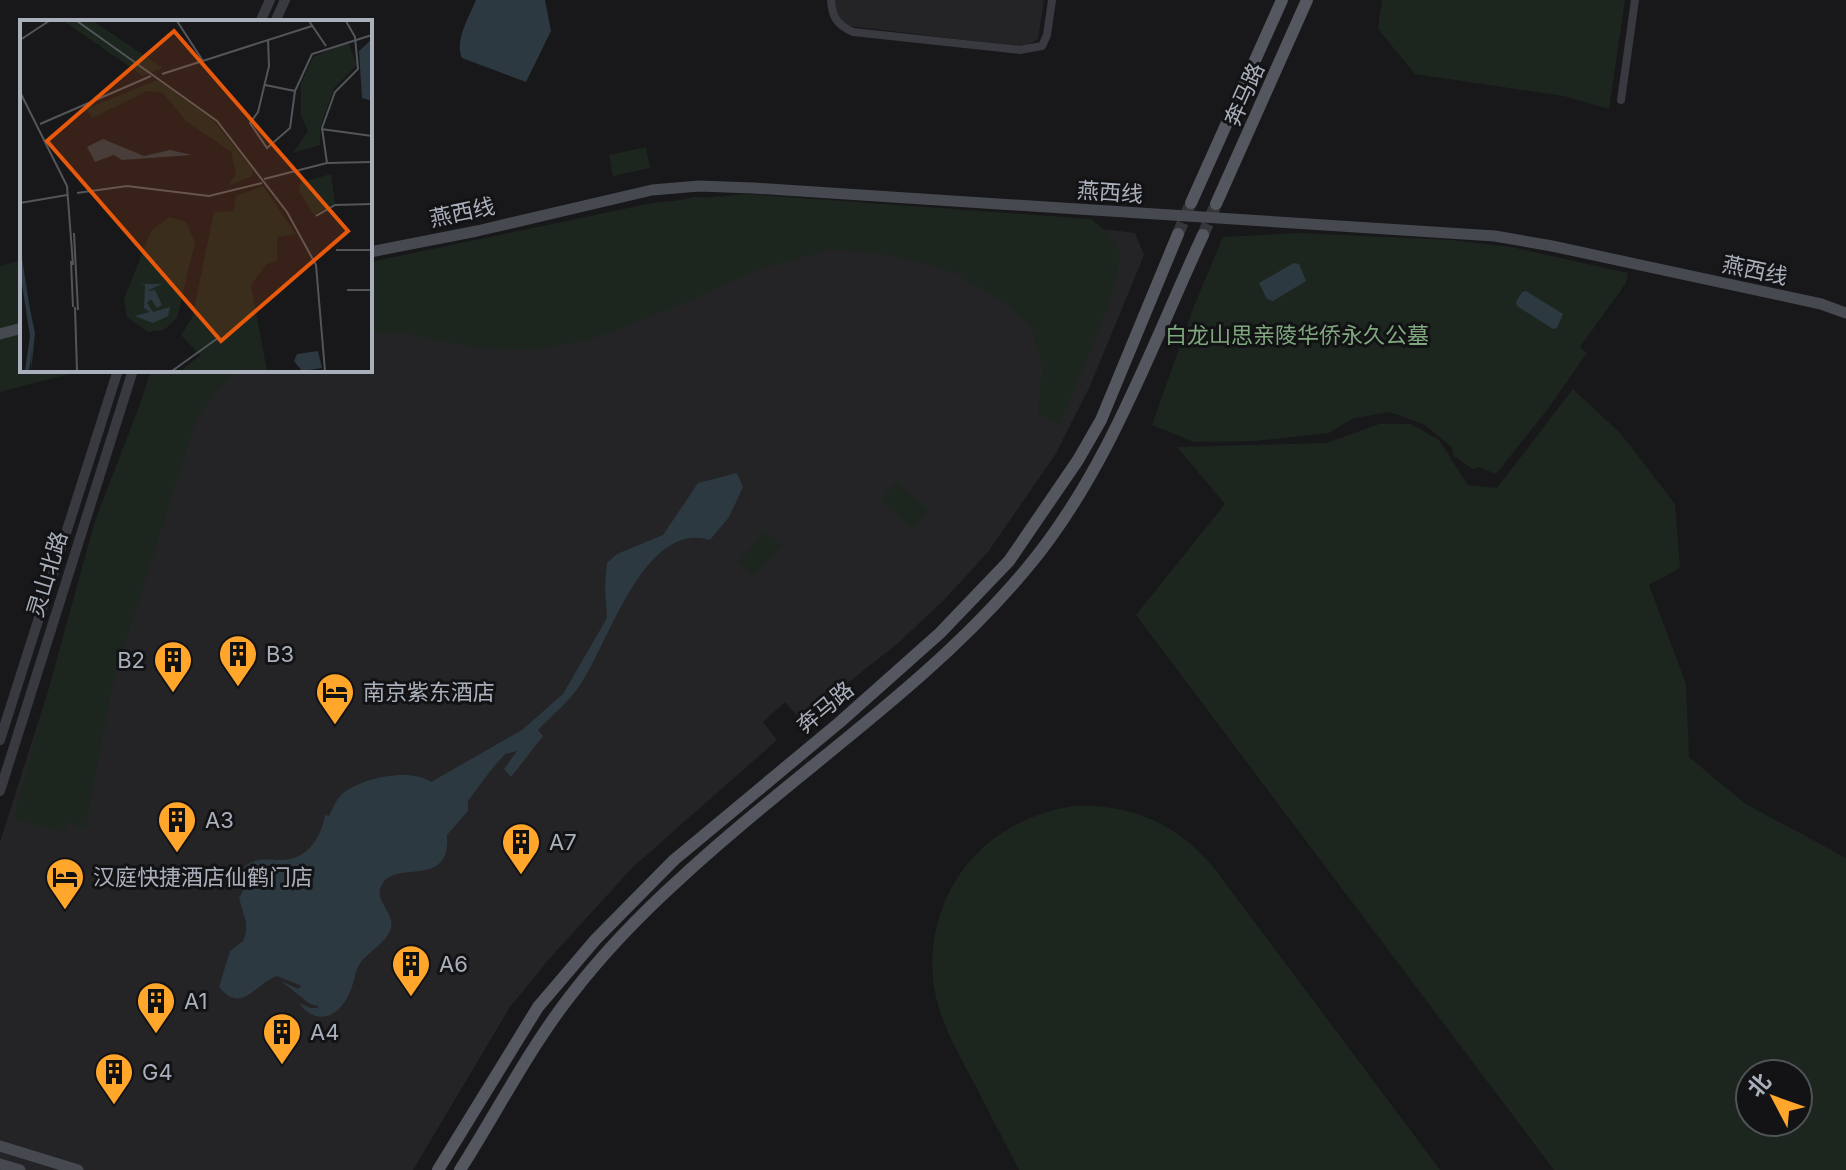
<svg xmlns="http://www.w3.org/2000/svg" width="1846" height="1170" font-family="Inter,'Noto Sans SC',sans-serif">
<style>
.built{fill:#242427}
.green{fill:#1d261e;fill-rule:evenodd}
.water{fill:#2c3940}
.lines{fill:none;stroke-linecap:round;stroke-linejoin:round}
.primary-tunnel{stroke:#35363a;stroke-width:12;stroke-dasharray:12 6;stroke-linecap:butt}
.minor{stroke:#383a40;stroke-width:8}
.tertiary{stroke:#383a40;stroke-width:10}
.secondary{stroke:#464950;stroke-width:11}
.primary{stroke:#54575f;stroke-width:12}
.labels{text-anchor:middle;stroke-width:6;stroke-linejoin:round;paint-order:stroke}
.street-label{font-size:22px;fill:#a9b0bb;stroke:#131315}
.park-label{font-size:22px;fill:#7fa87e;stroke:#131315}
.poi-label{font-size:22px;fill:#a9b0bb;stroke:#131315;text-anchor:start}
.inset-river{fill:none;stroke:#2c3940;stroke-width:4}
.inset-road{fill:none;stroke:#52555a;stroke-width:2}
.view{fill:#e8590c;fill-opacity:0.15;stroke:#e8590c;stroke-width:4}
.inset-edge{fill:none;stroke:#a9b0bb;stroke-width:4}
</style>
<rect width="100%" height="100%" fill="#18181a"/>
<!-- built -->
<path class="built" d="M832,0h212l-6,39 -12,8 -178,-21 -8,-3z
M695,197l266,15 174,21 9,22 -54,131 -35,69 -67,97 -44,48 -47,44 -96,76 -16,-18 -22,20 14,18 -144,127 -83,91 -40,49 -97,163h-413v-328l151,-472h219v-106z"/>
<!-- green -->
<path class="green" d="M1382,0h243l-16,109 -45,-13 -149,-22 -37,-45z
M646,147l4,21 -37,8 -4,-21z
M745,194l346,25c11,9 24,18 28,32 7,26 -47,143 -60,174l-21,-12 4,-47 -11,-40 -25,-22 -52,-32 -58,-16 -65,-7 -73,21 -93,41 -76,29 -59,10 -52,-2 -76,-15 -32,1v-72l282,-59z
M1300,233l151,7 60,7 117,26 -2,10 -46,64 7,6 -40,57 -51,64 -17,-7 -6,2 -20,-13 -1,-9 -27,-22 -35,-13 -36,6 -25,15 -74,8 -61,1 -42,-17 42,-119 29,-69z
M22,260v110h63l-85,22v-126z
M153,370h81l-37,47 -83,261 -29,151 -17,-7 -3,10 -52,-13 81,-295z
M1573,389l48,45 54,70 5,64 -31,17 37,99 3,73 55,46 102,55v312h-292l-418,-555 89,-111 -48,-57 150,-4 52,-19h32l28,16 29,45 29,3zM1750,1074h48v48h-48z
M896,482l33,28 -16,19 -33,-28z
M765,531l17,14 -28,31 -16,-14z
M1075,806c56,-2 103,18 139,62l226,302h-421c-15,-29 -30,-58 -45,-87 -12,-23 -26,-47 -34,-72 -17,-51 -5,-108 29,-149 28,-32 64,-50 106,-56z"/>
<!-- water -->
<path class="water" d="M476,0h69l6,31 -25,51 -64,-24c-8,-17 7,-41 14,-58z
M1294,263l5,1 7,17 -33,20 -6,-2 -8,-16z
M1526,291l37,23 -6,14 -4,1 -36,-23 -1,-4 6,-10z
M737,473l6,14 -14,30 -19,23c-66,-21 -102,105 -130,145 -11,17 -29,31 -42,45l5,6 -32,41 -7,-8 13,-18 -12,3 -14,16 -23,31v10l-21,24c4,54 -49,25 -64,48 -12,17 12,28 8,45 -4,15 -24,24 -32,37 -5,9 -5,20 -10,29 -11,24 -33,32 -50,9l11,5h8v-2l-8,-2 -29,-23 17,8 4,-3 -25,-10c-23,8 -35,39 -58,11l11,-36 13,-10 3,-9v-10l-7,-24 4,-7 -4,-3 6,-22c14,-9 20,-6 36,-6 26,0 40,-22 44,-45l4,1c4,-8 7,-16 13,-22 18,-16 69,-27 89,-12l91,-52 41,-36 44,-76 -2,-31 2,-24 10,-9 46,-19 35,-52z"/>
<g class="lines">
<!-- primary-tunnel -->
<path class="primary-tunnel" d="M1178,234l13,-31
M1203,235l13,-31"/>
<!-- minor -->
<path class="minor" d="M831,0c1,17 6,25 22,32l167,18 22,-4 5,-11 5,-35
M1621,100l14,-100"/>
<!-- tertiary -->
<path class="tertiary" d="M260,22l10,-22
M275,22l10,-22
M0,740l118,-370
M0,791l133,-421"/>
<!-- secondary -->
<path class="secondary" d="M370,252l107,-21 175,-41 47,-4 54,2 742,48 57,10 269,58 25,9
M0,334l22,-6
M0,1146l78,24
M0,1164l20,6"/>
<!-- primary -->
<path class="primary" d="M1191,203l91,-203
M1216,204l91,-204
M438,1170l100,-163 58,-68 78,-79 166,-138 100,-89 69,-72 69,-101 23,-40 77,-186
M460,1170c37,-58 68,-120 111,-175 33,-43 72,-83 112,-119 113,-105 245,-189 344,-308 80,-95 124,-221 176,-333"/>
</g>
<!-- icons -->
<defs>
<symbol id="building-pin" viewBox="-11 -11 22 30"><path d="M0 17L-7.5 6A9.5 9.5 0 1 1 7.5 6Z" fill="#ffa62b" stroke="#131315"/><path d="M-4-6H4V6H1V3H-1V6H-4ZM-2.5-4.3h1.7v1.8h-1.7ZM.8-4.3h1.7v1.8H.8ZM-2.5-1h1.7V.8h-1.7ZM.8-1h1.7V.8H.8Z" fill="#111"/></symbol>
<symbol id="hotel-pin" viewBox="-11 -11 22 30"><path d="M0 17L-7.5 6A9.5 9.5 0 1 1 7.5 6Z" fill="#ffa62b" stroke="#131315"/><path d="M-6-4.5h1.5V1H6V5H4.5V3h-9V5H-6ZM-4 0a1.8 1.8 0 1 1 3.6 0ZM.5 0V-2.5h3Q6-2.5 6 0Z" fill="#111"/></symbol>
</defs>
<g fill-rule="evenodd">
<use href="#building-pin" x="216" y="632" width="44" height="60"/>
<use href="#building-pin" x="151" y="638" width="44" height="60"/>
<use href="#hotel-pin" x="313" y="670" width="44" height="60"/>
<use href="#building-pin" x="155" y="798" width="44" height="60"/>
<use href="#building-pin" x="499" y="820" width="44" height="60"/>
<use href="#hotel-pin" x="43" y="855" width="44" height="60"/>
<use href="#building-pin" x="389" y="942" width="44" height="60"/>
<use href="#building-pin" x="134" y="979" width="44" height="60"/>
<use href="#building-pin" x="260" y="1010" width="44" height="60"/>
<use href="#building-pin" x="92" y="1050" width="44" height="60"/>
</g>
<g class="labels">
<!-- street labels -->
<g class="street-label">
<text transform="translate(1244 94) rotate(-66)" y="8">奔马路</text>
<text transform="translate(1110 192) rotate(4)" y="8">燕西线</text>
<text transform="translate(462 212) rotate(-12)" y="8">燕西线</text>
<text transform="translate(1755 270) rotate(12)" y="8">燕西线</text>
<text transform="translate(47 574) rotate(-73)" y="8">灵山北路</text>
<text transform="translate(825 707) rotate(-40)" y="8">奔马路</text>
</g>
<!-- park labels -->
<g class="park-label">
<text x="1297" y="343">白龙山思亲陵华侨永久公墓</text>
</g>
<!-- poi labels -->
<g class="poi-label">
<text x="266" y="662">B3</text>
<text x="145" y="668" text-anchor="end">B2</text>
<text x="363" y="700">南京紫东酒店</text>
<text x="205" y="828">A3</text>
<text x="549" y="850">A7</text>
<text x="93" y="885">汉庭快捷酒店仙鹤门店</text>
<text x="439" y="972">A6</text>
<text x="184" y="1009">A1</text>
<text x="310" y="1040">A4</text>
<text x="142" y="1080">G4</text>
</g>
</g>
<!-- overview -->
<g transform="translate(20 20)">
<rect width="352" height="352" fill="#18181a"/>
<path d="M73,1l70,47 -20,8 -78,-54zM328,22l9,23 -23,23 -14,40v17l-27,8 15,-22 -7,-15v-33l12,-26zM137,60l56,40 40,50 -1,6 -24,10 8,-13 -5,-21 -45,-31 -23,-28 -16,-2 -55,27 -6,-9zM311,154l4,30 -21,11 -15,-24 1,-8zM243,166l33,48 -19,3v23l-11,5 -15,20 16,86h-86l19,-16 -19,-20 11,-17 22,-106 20,-1 2,-15zM149,197l17,5 9,20 -18,76 -13,12 -16,2 -21,-15 -3,-18 27,-68z" fill="#1d261e"/>
<path d="M352,19v62l-10,-3 -3,-47zM83,119l41,17 26,-6 22,5 -70,5 -8,-5 -19,7 -8,-15zM0,242l15,71 -4,38 1,-39zM119,264h23l-15,7 8,-1 7,15 -5,3 -6,-9 -4,4 6,9 17,-5 -2,9 -15,7 -18,-7 15,-4 -6,-4 1,-23zM298,331l4,17 -20,3 -8,-10 3,-7z" fill="#2c3940"/>
<path class="inset-river" d="M0,238l12,78 -5,35"/>
<path class="inset-road" d="M57,1l140,100 70,91 29,53 9,106M157,1l26,40M289,1l17,25M248,19l1,27 -11,46 -8,11 17,25 23,-20 5,-37 17,-37 60,-19M0,20l29,-19M142,54l150,-48M245,65l30,6M0,72l47,94 6,79M20,104l111,-48M301,109l51,7M307,143l-5,-35 13,-36 23,-23 -3,-32 -9,-16M244,159l63,-16 45,-1M57,173l50,-7 82,10 53,-13M0,183l47,-8M296,196l19,-11 37,-1M54,213l4,77M316,230h36M51,241l2,46M327,270h25M55,287l2,64M152,351l46,-33"/>
<path class="view" d="M154,11l174,200 -127,110 -174,-200z"/>
<rect width="352" height="352" class="inset-edge"/>
</g>
<!-- north arrow -->
<g transform="translate(1774 1098) rotate(311)"><circle r="38" fill="#131315" stroke="#4f5257" stroke-width="2"/>
<path d="M0-6L14 30L0 20L-14 30Z" fill="#ffa62b"/>
<text y="-12" font-size="22" font-weight="bold" text-anchor="middle" fill="#a9b0bb">北</text>
</g>
</svg>
